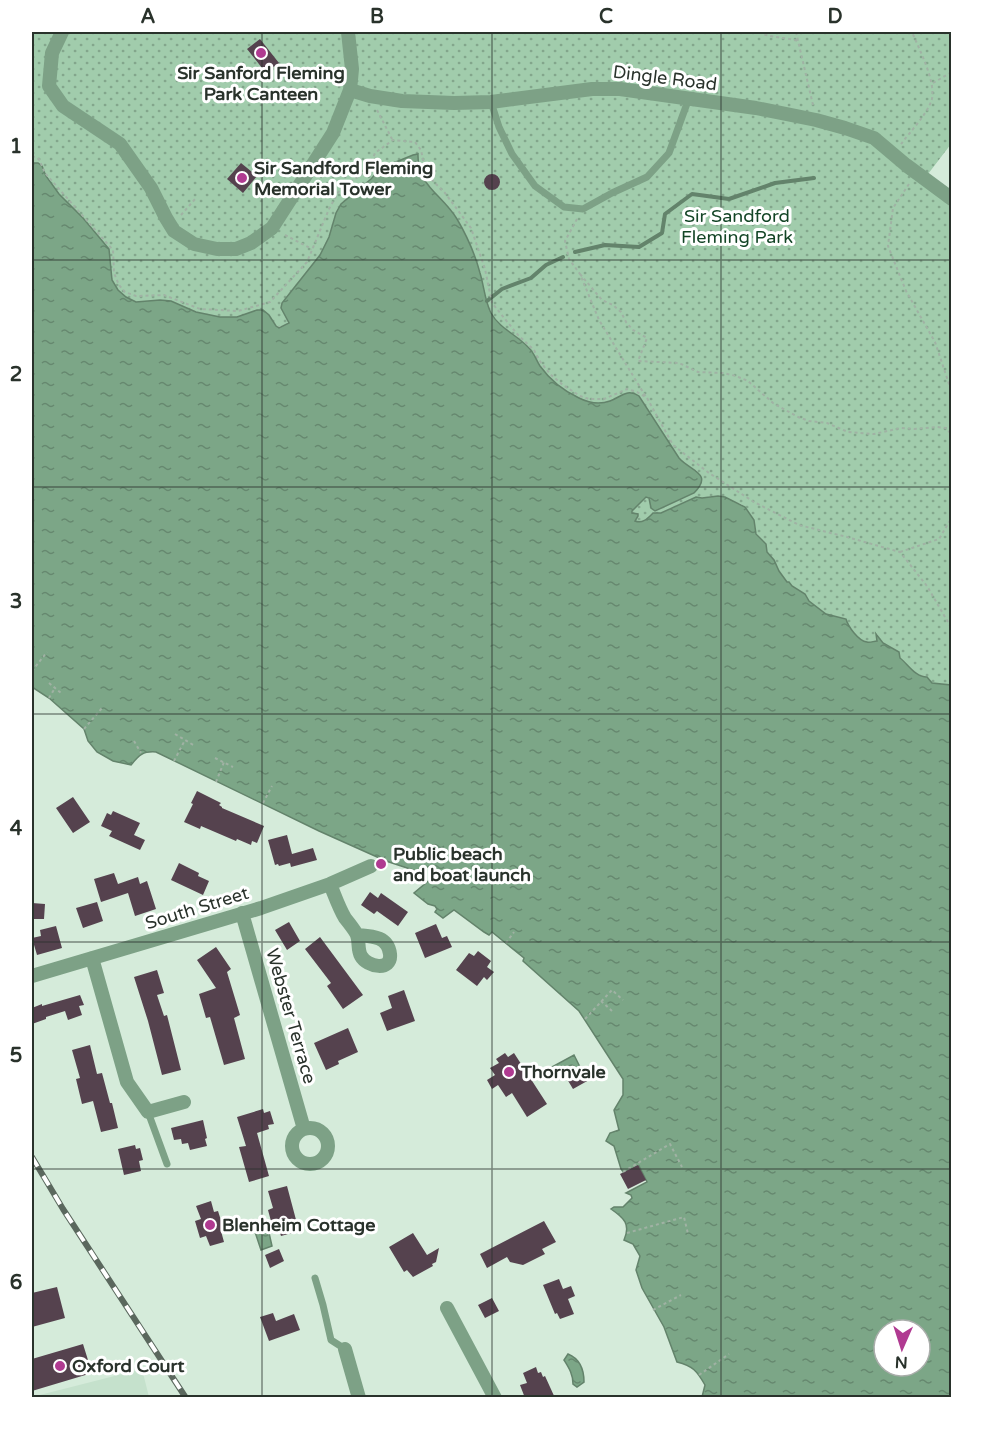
<svg xmlns="http://www.w3.org/2000/svg" width="983" height="1429" font-family="'Varela Round',sans-serif">
<style>
.built{fill:#c5e1cc}
.park{fill:url(#park-dots)}
.water{fill:url(#water-ripples);stroke:#63836b;stroke-width:1.5;fill-rule:evenodd}
.lines{fill:none;stroke-linecap:round;stroke-linejoin:round}
.stream{stroke:#63836b;stroke-width:4}
.building{fill:#55424e}
.path{stroke:#a0b2a4;stroke-width:2;stroke-dasharray:3 3;stroke-linecap:butt}
.lane{stroke:#7da186;stroke-width:7}
.street{stroke:#7da186;stroke-width:14}
.rail-casing{stroke:#5b685e;stroke-width:6}
.rail{stroke:#fff;stroke-width:4;stroke-dasharray:11;stroke-linecap:butt}
.grid{fill:none;stroke:#29322b;stroke-width:1.5;stroke-opacity:0.55}
.poi-dot{fill:#b03a91;stroke:#fff;stroke-width:2}
.labels{text-anchor:middle;stroke-width:6;stroke-linejoin:round;paint-order:stroke}
.poi-label{font-size:18px;font-weight:bold;fill:#29322b;stroke:#fff;text-anchor:start}
.street-label{font-size:18px;fill:#29322b;stroke:#fff}
.park-label{font-size:18px;fill:#134526;stroke:#fff}
.neatline{fill:none;stroke:#29322b;stroke-width:2}
.grid-label{font-size:20px;text-anchor:middle;font-weight:bold;fill:#29322b}
</style>
<defs>
<pattern id="park-dots" width="8" height="8" patternUnits="userSpaceOnUse" patternTransform="scale(1.5)"><rect width="8" height="8" fill="#a1ccac"/><path d="M2 2h.1M6 6h.1" fill="none" stroke="#83a68c" stroke-width="1.8" stroke-linecap="round"/></pattern>
<pattern id="water-ripples" width="26" height="14" patternUnits="userSpaceOnUse" patternTransform="scale(1.5)"><rect width="26" height="14" fill="#7ca687"/><path d="M2 4q2-2 4 0t4 0M15 11q2-2 4 0t4 0" fill="none" stroke="#66886f"/></pattern>
</defs>
<rect width="100%" height="100%" fill="#d5ebda"/>
<!-- built -->
<path class="built" d="M142,1369l7,28h-117z"/>
<!-- park -->
<path class="park" d="M32,32h919v112l-26,34 26,13v494l-19,-2 -6,-7c-11,1 -18,-12 -26,-18l-1,-6 -16,-9 -6,-9v7c-3,0 -7,2 -10,1 -9,-1 -19,-16 -21,-23l-20,-5 -17,-13 -4,-7 -13,-8 -3,-4h-2l-8,-11 -5,-11 -7,-8 -1,-8 -10,-11 -2,-13 -9,-13 -4,-3 -28,-8 -11,2 -6,-1 -35,16h-8c-5,5 -10,11 -18,8l3,-5v-2l-6,-1v-2l14,-14 3,1 2,10 4,3 39,-18 3,-3 5,-9 -5,-10 -13,-8 -5,-5 -40,-62c-12,-7 -19,2 -29,5 -11,4 -22,2 -31,-3 -15,-7 -29,-18 -39,-31 -4,-7 -6,-14 -11,-20 -12,-12 -29,-19 -38,-33 -6,-11 -7,-27 -11,-40 -5,-18 -13,-37 -22,-54 -13,-23 -42,-36 -40,-64l-2,-2 -35,14 -10,11 -22,17 -13,17 -7,24 -9,18 -38,48 -1,5 8,13 -2,4 -10,2 -8,-12 -6,-5h-6l-20,7h-17l-24,-5 -25,-11 -11,-1 -24,2 -10,-5 -8,-7 -6,-10 -3,-31 -26,-31 -24,-24 -7,-9 -10,-19 -4,-3h-6z"/>
<!-- water -->
<path class="water" d="M418,154c-1,32 24,40 39,65 10,17 18,35 23,54 4,13 5,29 11,40 8,15 26,22 37,34 6,5 8,13 12,19 10,14 24,25 39,32 10,5 20,7 31,3 11,-4 17,-13 29,-5l40,62c11,13 35,15 15,35l-39,18 -4,-3 -2,-10 -3,-1 -14,14v2l6,1v2l-3,5c8,3 13,-3 18,-8h8l35,-16 6,1 16,-2 7,1 20,10 9,13 2,14 10,10 1,8 7,8 5,11 8,11h2l3,4 13,8 4,7 17,13 20,5c2,7 12,22 21,23 3,1 7,-1 10,-1l-1,-7 7,9 16,9 1,6c8,6 15,19 27,19l5,6 19,2v712h-249l3,-12c-8,-14 -12,-19 -28,-23l-13,-35 -22,-39 -6,-18 4,-14 -7,-12 -9,-4c7,-16 0,-22 -13,-31l3,-2h9l9,-9 -1,-3 -5,-2 21,-11 -8,-16 -15,7 -3,-4 -7,-23 -8,-5 4,-8 9,-3 -5,-20 9,-15v-16l-44,-68 -56,-50 1,-3 -32,-26 -3,3 -5,-3 -30,-22 -11,8 -8,-6 2,-3 -2,-3 -7,-2 -14,-11 19,-16 3,-7 -3,-4h-3l-14,5 -30,-10 -67,-30 -163,-79c-13,-1 -17,3 -25,13l-18,-4 -16,-9 -9,-11 -4,-12 -35,-31 -17,-11v-524h6l4,3 4,10 13,18 24,24 26,31 3,31 6,10 8,7 10,5 24,-2 11,1 25,11 24,5h17l20,-7h6l6,5 7,11 3,2 10,-5 -8,-15 1,-5 38,-48 9,-18 7,-24 5,-9 30,-25 10,-11 32,-13zM884,1330h36v36h-36z
M574,1055l6,12 -23,13 -7,-12z
M267,1224l5,22 -11,4 -8,-24z
M568,1354c12,5 16,16 16,28l-7,5 -4,-3c0,-10 -4,-16 -9,-24z"/>
<g class="lines">
<!-- stream -->
<path class="stream" d="M575,252l30,-7 34,2 23,-14 3,-19 27,-20 37,5 46,-16 39,-5
M487,301l15,-12 29,-11 15,-13 17,-8"/>
</g>
<!-- building -->
<path class="building" d="M260,39l19,24 -13,10 -19,-24z
M241,163l16,13 -14,17 -16,-14z
M484 182a8 8 0 1 1 16 0a8 8 0 1 1-16 0Z
M197,791l24,12 -2,2 3,2v1l42,18 -7,17 -5,-2 -1,4 -14,-6 -1,2 -35,-15 -1,3 -16,-7 9,-18 -2,-1z
M73,797l17,25 -17,11 -17,-25z
M113,811l27,12 -6,12 11,5 -5,10 -31,-14 3,-5 -11,-5 6,-13 4,2z
M287,835l5,19 21,-6 4,12 -26,7 -1,-4 -11,3 -1,-2 -3,1 -7,-25z
M179,863l20,10 -1,3 11,5 -6,14 -32,-15z
M114,873l4,11 20,-7 2,7 7,-3 9,28 -21,7 -7,-23 -27,9 -7,-23z
M370,892l8,6 3,-5 27,19 -10,14 -21,-15 -3,3 -13,-9z
M97,902l6,19 -20,7 -7,-20z
M32,903l13,1 -1,15h-12z
M289,922l11,19 -13,9 -12,-20z
M436,924l6,14 5,-2 5,11 -27,11 -10,-25z
M56,926l6,22 -25,7 -5,-17 9,-2 -1,-6z
M320,937l43,58 -20,14 -16,-23 4,-3 -26,-34z
M216,947l15,22 -4,3 13,43 -6,3 11,41 -21,6 -14,-48 -4,1 -7,-24 17,-6 -19,-28z
M478,951l13,10 -4,6 7,5 -7,8 -3,-3 -7,9 -21,-16 13,-17 5,3z
M157,970l7,23 -7,2 7,21 3,-1 14,55 -19,5 -14,-54 -14,-44z
M404,990l11,31 -28,10 -7,-18 12,-5 -4,-12z
M80,995l4,10 -5,1 3,9 -14,5 -3,-9 -19,6v2l-14,5v-16l10,-4v2z
M348,1028l10,24 -20,9 1,3 -13,6 -12,-27z
M90,1045l7,29 5,-1 8,30h2l6,25 -17,4 -8,-31 -11,3 -6,-25 4,-1 -8,-28z
M505,1053l3,4 6,-4 33,51 -20,13 -15,-24 -6,4 -8,-12 -6,4 -5,-9 8,-5 -5,-7 9,-5 -3,-4z
M583,1070l6,10 -16,9 -6,-10z
M263,1109l1,4 6,-2 4,13 -6,1 1,4 -12,4 12,43 -20,6 -10,-35 7,-1 -9,-29z
M203,1120l4,18 -2,1 2,7 -17,4 -2,-7 -6,1 -1,-5 -7,1 -3,-12z
M135,1145l1,4 4,-1 3,12 -4,1 2,10 -17,4 -6,-26z
M638,1165l8,15 -18,9 -8,-15z
M287,1186l12,45 -18,5 -4,-12 -5,1 -4,-15 5,-2 -5,-17z
M211,1201l3,11 4,-1 6,19 -3,1 3,11 -14,4 -4,-10 -6,2 -5,-17 6,-2 -5,-13z
M544,1221l12,21 -14,7 3,5 -22,11 -13,-3 -3,-5 -20,11 -7,-14z
M413,1233l14,22 12,-7 -3,14 -4,2 1,2 -20,11 -6,-7 -3,2 -15,-25z
M279,1249l5,12 -14,7 -5,-13z
M559,1279l4,10 8,-3 4,10 -7,3 6,15 -14,5 -3,-6 -2,1 -12,-29z
M57,1287l8,31 -33,9v-34z
M492,1298l7,13 -14,7 -7,-13z
M273,1313l3,8 18,-7 6,16 -31,11 -9,-24z
M83,1344l9,29 -60,18v-32z
M536,1367l2,6 3,-1 2,5 2,-1 10,22h-30l-5,-13 7,-2 -4,-10z"/>
<g class="lines">
<!-- path -->
<path class="path" d="M759,32c10,6 26,5 39,9
M796,32l17,73
M933,83l19,-11
M377,110l15,29
M901,144c9,-12 25,-29 30,-42 7,-17 -12,-53 -19,-70
M32,156l7,3 6,14 68,77 1,23 5,12 6,7 11,4 28,-1 36,14 38,2 32,-9 37,-40 22,-53 11,-20 29,-20 6,-16 18,-13 22,2 6,8 5,24 19,19 26,35 14,41 7,34 26,32 16,15 5,10 11,14 13,11 17,11 9,3h15l23,-10 10,3 10,6 26,47 36,28 45,29 45,23 48,12 53,15 27,34 25,43
M909,184l-16,24 -5,38 18,45 29,51 17,51
M181,215l15,-17
M577,219l-12,22 4,18 11,15 19,46 47,77
M285,235l27,14
M580,274l22,26 11,5 8,7 5,10 7,8 14,8 -9,23 41,2 19,9 25,1 13,3 12,5 25,22 25,14 11,4 18,2 21,9 26,2 27,-6 13,1 23,-2 9,1 6,7
M900,552l39,-13 13,-22
M32,671l15,-19
M49,683l12,10
M49,698l6,-10
M84,729l18,-21
M175,734l20,12
M134,741l7,12
M215,758l18,9
M174,761l11,-21
M216,782l8,-20
M263,803l9,-17
M429,881l24,-9
M506,943l8,-11
M601,1001l11,10
M585,1019l27,-29 11,10
M623,1172l47,-28 12,23
M627,1233l57,-16 4,17
M653,1310l28,-15
M699,1375l30,-21"/>
<!-- lane -->
<path class="lane" d="M491,102l8,25 13,27 23,32 29,21 19,2 29,-16 35,-16 22,-24 20,-55
M148,1112l19,52
M315,1278l8,27 8,35 14,9"/>
<!-- street -->
<path class="street" d="M62,32l-10,21 -3,33 14,20 57,38 31,44 15,30 8,13 20,13 23,5h19l15,-6 21,-15 61,-95 17,-43 2,-21 -4,-37
M350,90l20,6 32,5 52,2 37,-1 101,-13h28l136,19 60,12 29,8 29,10 32,27 46,34
M330,884c5,12 9,24 15,34 4,5 8,10 11,15 4,7 1,16 5,23 6,11 31,16 29,-2 -2,-18 -19,-18 -32,-19
M242,913l62,216
M92,958l35,124 21,30 36,-10
M32,976l229,-68 69,-24 41,-18
M292 1146a18 18 0 1 1 36 0a18 18 0 1 1-36 0Z
M447,1308l48,90
M345,1349l14,49"/>
<defs>
<path id="rail" d="M32,1157l31,52 123,189"/>
</defs>
<!-- rail casing -->
<use href="#rail" class="rail-casing"/>
<!-- rail -->
<use href="#rail" class="rail"/>
</g>
<!-- grid -->
<path class="grid" d="M262,32v1366M492,32v1366M721,32v1366M32,260h920M32,487h920M32,714h920M32,942h920M32,1169h920"/>
<!-- markers -->
<g class="poi-dot">
<circle cx="261" cy="53" r="6"/>
<circle cx="242" cy="178" r="6"/>
<circle cx="381" cy="864" r="6"/>
<circle cx="509" cy="1072" r="6"/>
<circle cx="210" cy="1225" r="6"/>
<circle cx="60" cy="1366" r="6"/>
</g>
<g class="labels">
<!-- poi labels -->
<g class="poi-label">
<text x="261" y="79" text-anchor="middle">Sir Sanford Fleming<tspan x="261" dy="21">Park Canteen</tspan></text>
<text x="254" y="174">Sir Sandford Fleming<tspan x="254" dy="21">Memorial Tower</tspan></text>
<text x="393" y="860">Public beach<tspan x="393" dy="21">and boat launch</tspan></text>
<text x="521" y="1078">Thornvale</text>
<text x="222" y="1231">Blenheim Cottage</text>
<text x="72" y="1372">Oxford Court</text>
</g>
<!-- street labels -->
<g class="street-label">
<text transform="translate(665 78) rotate(7)" y="6">Dingle Road</text>
<text transform="translate(197 908) rotate(-17)" y="6">South Street</text>
<text transform="translate(291 1016) rotate(74)" y="6">Webster Terrace</text>
</g>
<!-- park labels -->
<g class="park-label">
<text x="737" y="222">Sir Sandford<tspan x="737" dy="21">Fleming Park</tspan></text>
</g>
</g>
<!-- border -->
<rect width="983" height="1429" fill="none" stroke="#ffffff" stroke-width="66"/>
<!-- north arrow -->
<g transform="translate(902 1348) rotate(183)"><circle r="28" fill="#ffffff" stroke="#a9adaa" stroke-width="1.5"/>
<path d="M0-4.5L10 22L0 15L-10 22Z" fill="#b03a91"/>
<text y="-9" font-size="16" font-weight="bold" text-anchor="middle" fill="#29322b">N</text>
</g>
<rect x="33" y="33" width="917" height="1363" class="neatline"/>
<g class="grid-label">
<text x="148" y="23">A</text>
<text x="377" y="23">B</text>
<text x="606" y="23">C</text>
<text x="835" y="23">D</text>
<text x="16" y="153">1</text>
<text x="16" y="381">2</text>
<text x="16" y="608">3</text>
<text x="16" y="835">4</text>
<text x="16" y="1062">5</text>
<text x="16" y="1289">6</text>
</g>
</svg>
